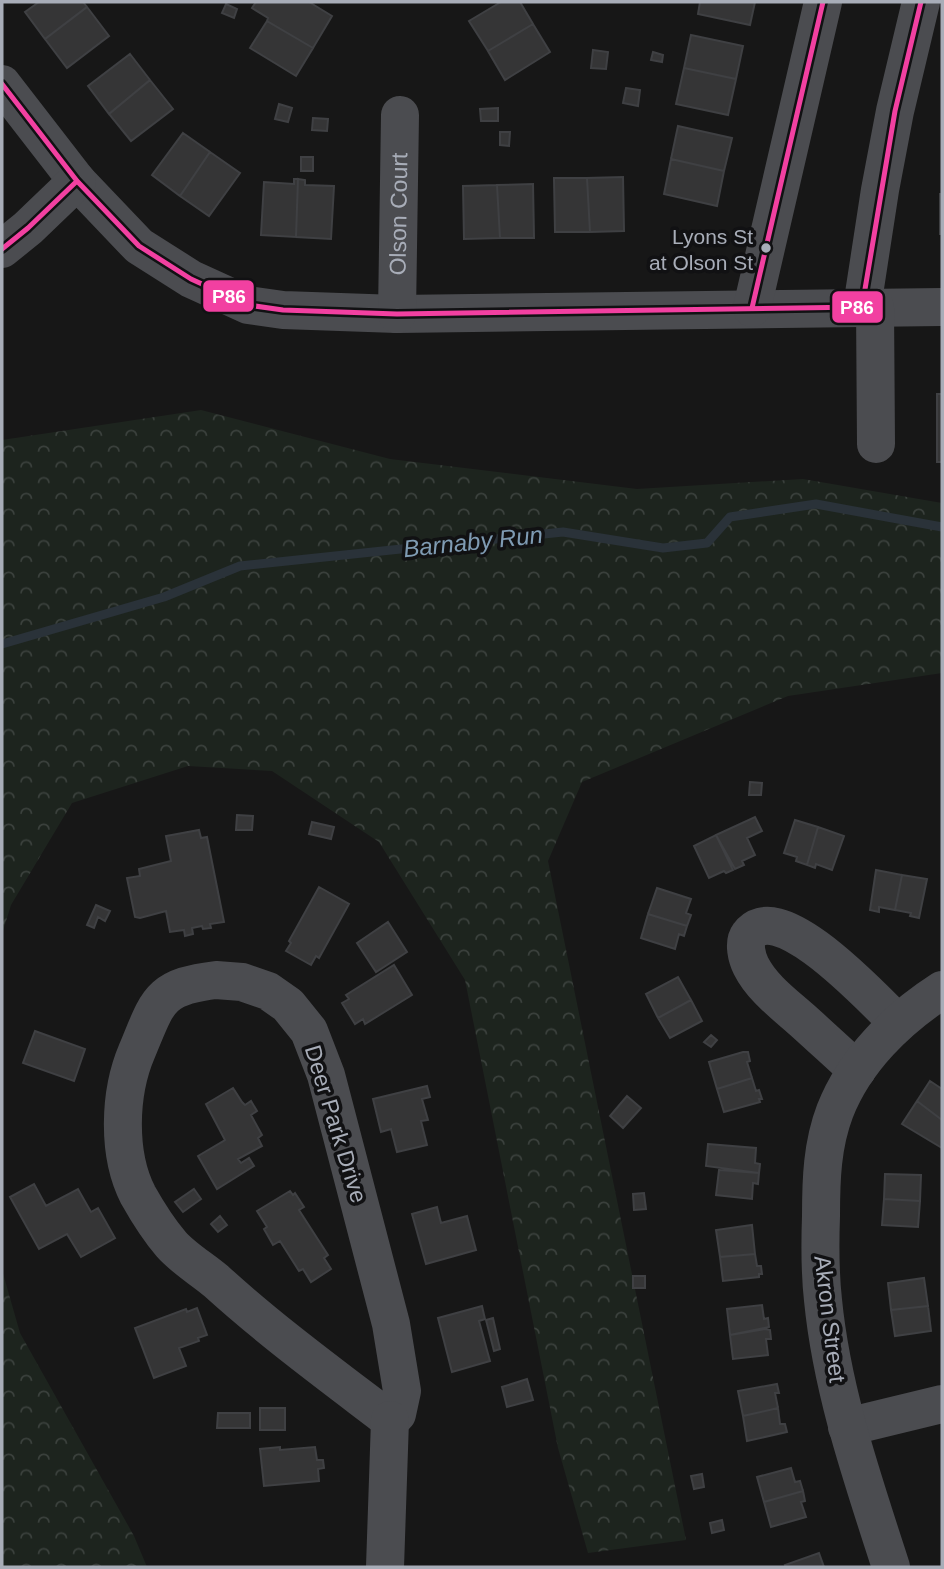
<svg xmlns="http://www.w3.org/2000/svg" width="944" height="1569" font-family="Helvetica,sans-serif">
<style>
.forest{fill:url(#forest-crowns)}
.lines{fill:none;stroke-linecap:round;stroke-linejoin:round}
.stream{stroke:#2a3239;stroke-width:9}
.building{fill:#353536;stroke:#3f4043;stroke-width:2}
.minor{stroke:#4b4c50;stroke-width:38}
.bus-1-casing{stroke:#111113;stroke-width:10}
.bus-1{stroke:#f240a1;stroke-width:5}
.bus-dot{fill:#a8adb8;stroke:#111113;stroke-width:2.5}
.labels{text-anchor:middle;stroke-width:7;stroke-linejoin:round;paint-order:stroke}
.bus-label{font-size:21px;fill:#a8adb8;stroke:#111113;text-anchor:end}
.street-label{font-size:23px;fill:#a8adb8;stroke:#111113}
.water-label{font-size:24px;font-style:italic;fill:#7f9bb3;stroke:#111113}
.line-badge{stroke:#111113;stroke-width:2.5}
.badge-label{font-size:19px;text-anchor:middle;font-weight:bold;fill:#fff}
</style>
<defs>
<pattern id="forest-crowns" width="20" height="18" patternUnits="userSpaceOnUse" patternTransform="scale(1.75)"><rect width="20" height="18" fill="#1d241e"/><path d="M2 6a3 3 0 1 1 6 0M12 15a3 3 0 1 1 6 0" fill="none" stroke="#3b413d"/></pattern>
</defs>
<rect width="100%" height="100%" fill="#171717"/>
<!-- forest -->
<path class="forest" d="M201,410l189,49 247,30 166,-10 139,24v170l-154,23 -206,86 -34,79 138,679 -98,13 -30,-105 -93,-468 -86,-138 -107,-71 -84,-5 -116,37 -61,102 -9,29v-494z
M2,1270l18,63 114,203 13,31h-145z"/>
<g class="lines">
<!-- stream -->
<path class="stream" d="M2,644l162,-47 76,-31 323,-34 100,16 44,-5 23,-26 86,-13 126,23"/>
</g>
<!-- building -->
<path class="building" d="M39,2h44l4,5 -42,32 -20,-27z
M256,2h53l23,14 -19,32 -46,-27 1,-3 -16,-10z
M501,2h19l13,22 -45,27 -19,-30z
M700,2h55l-5,23 -52,-11z
M226,4l11,5 -3,9 -12,-5z
M87,7l22,29 -42,32 -22,-29z
M267,21l46,27 -17,28 -46,-28z
M533,24l17,28 -45,28 -17,-29z
M691,35l52,11 -7,33 -52,-11z
M593,50l15,2 -2,17 -15,-1z
M653,52l10,3 -1,7 -11,-2z
M130,54l20,26 -41,34 -21,-28z
M684,68l52,11 -8,36 -52,-11z
M150,80l23,29 -42,32 -22,-27z
M626,88l14,2 -2,16 -15,-3z
M279,104l13,4 -4,14 -13,-3z
M498,108v13h-17l-1,-12z
M313,118l15,1 -1,12 -15,-1z
M678,126l54,12 -8,33 -53,-12z
M500,132h10l-1,14 -9,-1z
M183,133l27,19 -30,44 -28,-21z
M210,152l30,21 -31,43 -29,-20z
M301,157h12v14h-12z
M671,159l53,12 -7,35 -53,-12z
M623,177l1,54 -34,1 -3,-54z
M554,178h33l3,54h-35z
M294,179h4l-2,58 -35,-2 3,-53 30,2z
M298,179l7,1v5l29,1 -3,53 -35,-2z
M533,184l1,54h-34l-3,-53z
M497,185l3,53 -36,1 -1,-53z
M940,194h2v40h-2z
M937,394h5v68h-5z
M750,782l12,1 -1,12h-12z
M237,815l16,1 -1,14h-16z
M755,817l7,14 -15,7 8,17 -13,6 2,4 -9,4 -19,-34z
M795,820l23,7 -11,38 -11,-4 1,-4 -13,-4z
M312,822l22,5 -3,12 -22,-5z
M818,827l26,9 -12,34 -16,-6 -1,4 -8,-3z
M199,830l2,8 6,-1 17,85 -14,2 1,4 -8,1 -1,-3 -10,2 1,6 -8,2 -1,-6 -14,2 -4,-21 -26,7 -5,-1 -8,-39 13,-2 -1,-7 32,-8 -5,-25z
M716,835l17,35 -7,3 -2,-2 -15,7 -15,-32z
M876,870l26,5 -7,35 -16,-3v5l-9,-2z
M902,875l25,4 -8,39 -9,-2 1,-3 -16,-3z
M319,887l30,17 -30,54 -3,-2 -5,9 -25,-14 5,-8 -2,-2z
M657,888l34,11 -5,14 5,2 -4,11 -39,-12z
M96,905l14,6 -5,10 -7,-4 -4,11 -7,-3z
M648,914l39,12 -3,10 -5,-2 -4,15 -34,-11z
M388,922l19,30 -31,20 -19,-29z
M394,965l18,30 -47,29 -2,-5 -8,5 -13,-21 7,-4 -3,-4z
M678,977l13,23 -33,18 -12,-24z
M691,1000l11,21 -32,17 -12,-20z
M35,1031l50,18 -11,32 -51,-18z
M711,1035l6,5 -6,7 -7,-5z
M743,1052h5l2,9 -3,1 5,16 -35,11 -8,-27z
M752,1078l4,13 3,-1 3,9h-3l1,3 -36,10 -7,-23z
M930,1081l12,8v31l-25,-19z
M427,1086l3,11 -8,2 6,21 -7,1 6,24 -30,7 -6,-23 -10,3 -8,-33z
M233,1088l9,14 3,3 6,-4 6,10 -6,4 11,20 -4,3 4,8 -24,13 3,4 8,-5 5,8 -37,23 -19,-33 27,-16 -19,-36z
M627,1096l14,12 -18,20 -13,-12z
M917,1101l25,19v28l-40,-24z
M708,1144l48,4 -1,15 5,1 -1,9 -53,-7z
M719,1170l40,3 -1,11 -5,-1 -1,16 -36,-4z
M885,1174l36,1 -1,26 -36,-2z
M34,1184l12,22 32,-17 13,23 7,-4 17,30 -34,19 -14,-23 -28,15 -29,-52z
M194,1189l7,10 -18,13 -8,-10z
M290,1191l3,4 2,-2 9,14 -5,3 29,45 -4,3 7,11 -20,13 -8,-13 -4,2 -19,-30 -7,4 -9,-16 3,-2 -10,-16z
M644,1193l2,16 -12,1 -1,-16z
M884,1199l36,2 -2,26 -36,-2z
M437,1207l4,16 26,-7 9,34 -50,14 -14,-50z
M220,1216l7,9 -9,7 -7,-8z
M752,1225l3,29 -35,3 -4,-27z
M755,1254l2,12h4l1,8h-3v3l-36,4 -3,-24z
M633,1276h12v12h-12z
M924,1278l4,28 -37,4 -3,-27z
M762,1305l2,14 4,-1 1,9 -39,8 -3,-26z
M482,1306l3,13 -6,2 11,40 -38,11 -14,-54z
M928,1306l3,25 -36,5 -4,-26z
M197,1308l10,27 -9,3 1,3 -20,7 7,18 -32,12 -19,-50 51,-19 1,3z
M493,1318l7,31 -6,2 -8,-31z
M765,1329l5,1 1,9h-5l2,16 -35,4 -3,-24z
M527,1379l6,21 -26,7 -5,-20z
M777,1384l2,9h-4l3,15 -35,8 -5,-25z
M260,1408h25v22h-25z
M778,1408l2,16h5l2,8 -40,9 -4,-25z
M218,1413h32v15h-33z
M280,1447v3l35,-3 2,13h6l1,8 -6,1 1,12 -55,5 -4,-37z
M791,1468l4,14 5,-1 3,10 -39,11 -7,-25z
M702,1474l2,13 -10,2 -3,-13z
M803,1491l2,10 -4,1 5,15 -35,10 -7,-25z
M722,1520l2,10 -12,3 -2,-10z
M819,1553l5,14h-38l-1,-2z"/>
<g class="lines">
<!-- minor -->
<g class="minor">
<path d="M2,84l75,97 62,65 52,33 57,26 35,5 114,4 545,-7"/>
<path d="M2,249l26,-21 49,-47"/>
<path d="M862,307l18,-117 15,-79 26,-109"/>
<path d="M875,307l1,137"/>
<path d="M752,308l71,-306"/>
<path id="s1" d="M397,314l3,-199"/>
<path d="M216,980l26,2 26,9 20,14 21,26 17,44 65,249 11,67 -5,23 -7,6c-59,-45 -119,-89 -174,-139 -14,-12 -33,-23 -45,-37 -12,-14 -24,-33 -33,-49 -21,-41 -19,-102 -1,-144 21,-50 21,-64 79,-71z"/>
<path d="M857,1070c-18,-16 -36,-33 -55,-50 -18,-16 -40,-32 -51,-54 -4,-8 -8,-23 -2,-31 29,-41 127,67 149,88"/>
<path d="M847,1427l95,-23"/>
<path d="M385,1567l5,-147"/>
<path d="M891,1567c-28,-87 -59,-175 -68,-267 -3,-27 -3,-56 -2,-84 0,-36 1,-71 14,-105 20,-51 62,-92 107,-121"/>
</g>
<defs>
<path id="bus-1" d="M2,84l75,97 62,65 52,33 57,26 35,5 114,4 465,-7 33,-196 26,-109
M2,249l26,-21 49,-47
M752,308l71,-306"/>
</defs>
<!-- bus-1 casing -->
<use href="#bus-1" class="bus-1-casing"/>
<!-- bus-1 -->
<use href="#bus-1" class="bus-1"/>
</g>
<!-- markers -->
<circle class="bus-dot" cx="766" cy="248" r="6"/>
<g class="labels">
<!-- bus labels -->
<g class="bus-label">
<text x="753" y="244">Lyons St<tspan x="753" dy="26">at Olson St</tspan></text>
</g>
<!-- street labels -->
<g class="street-label">
<text dy="8" stroke="none"><textPath href="#s1" startOffset="100">Olson Court</textPath></text>
<text transform="translate(336 1124) rotate(73)" y="8">Deer Park Drive</text>
<text transform="translate(830 1319) rotate(83)" y="8">Akron Street</text>
</g>
<!-- water labels -->
<g class="water-label">
<text transform="translate(473 542) rotate(-6)" y="8">Barnaby Run</text>
</g>
</g>
<g class="line-badge">
<rect x="202" y="279" width="53" height="34" rx="7" fill="#f240a1"/>
<rect x="831" y="290" width="53" height="34" rx="7" fill="#f240a1"/>
</g>
<g class="badge-label">
<text x="229" y="303">P86</text>
<text x="857" y="314">P86</text>
</g>
<!-- border -->
<rect width="944" height="1569" fill="none" stroke="#a8adb8" stroke-width="7"/>
</svg>
